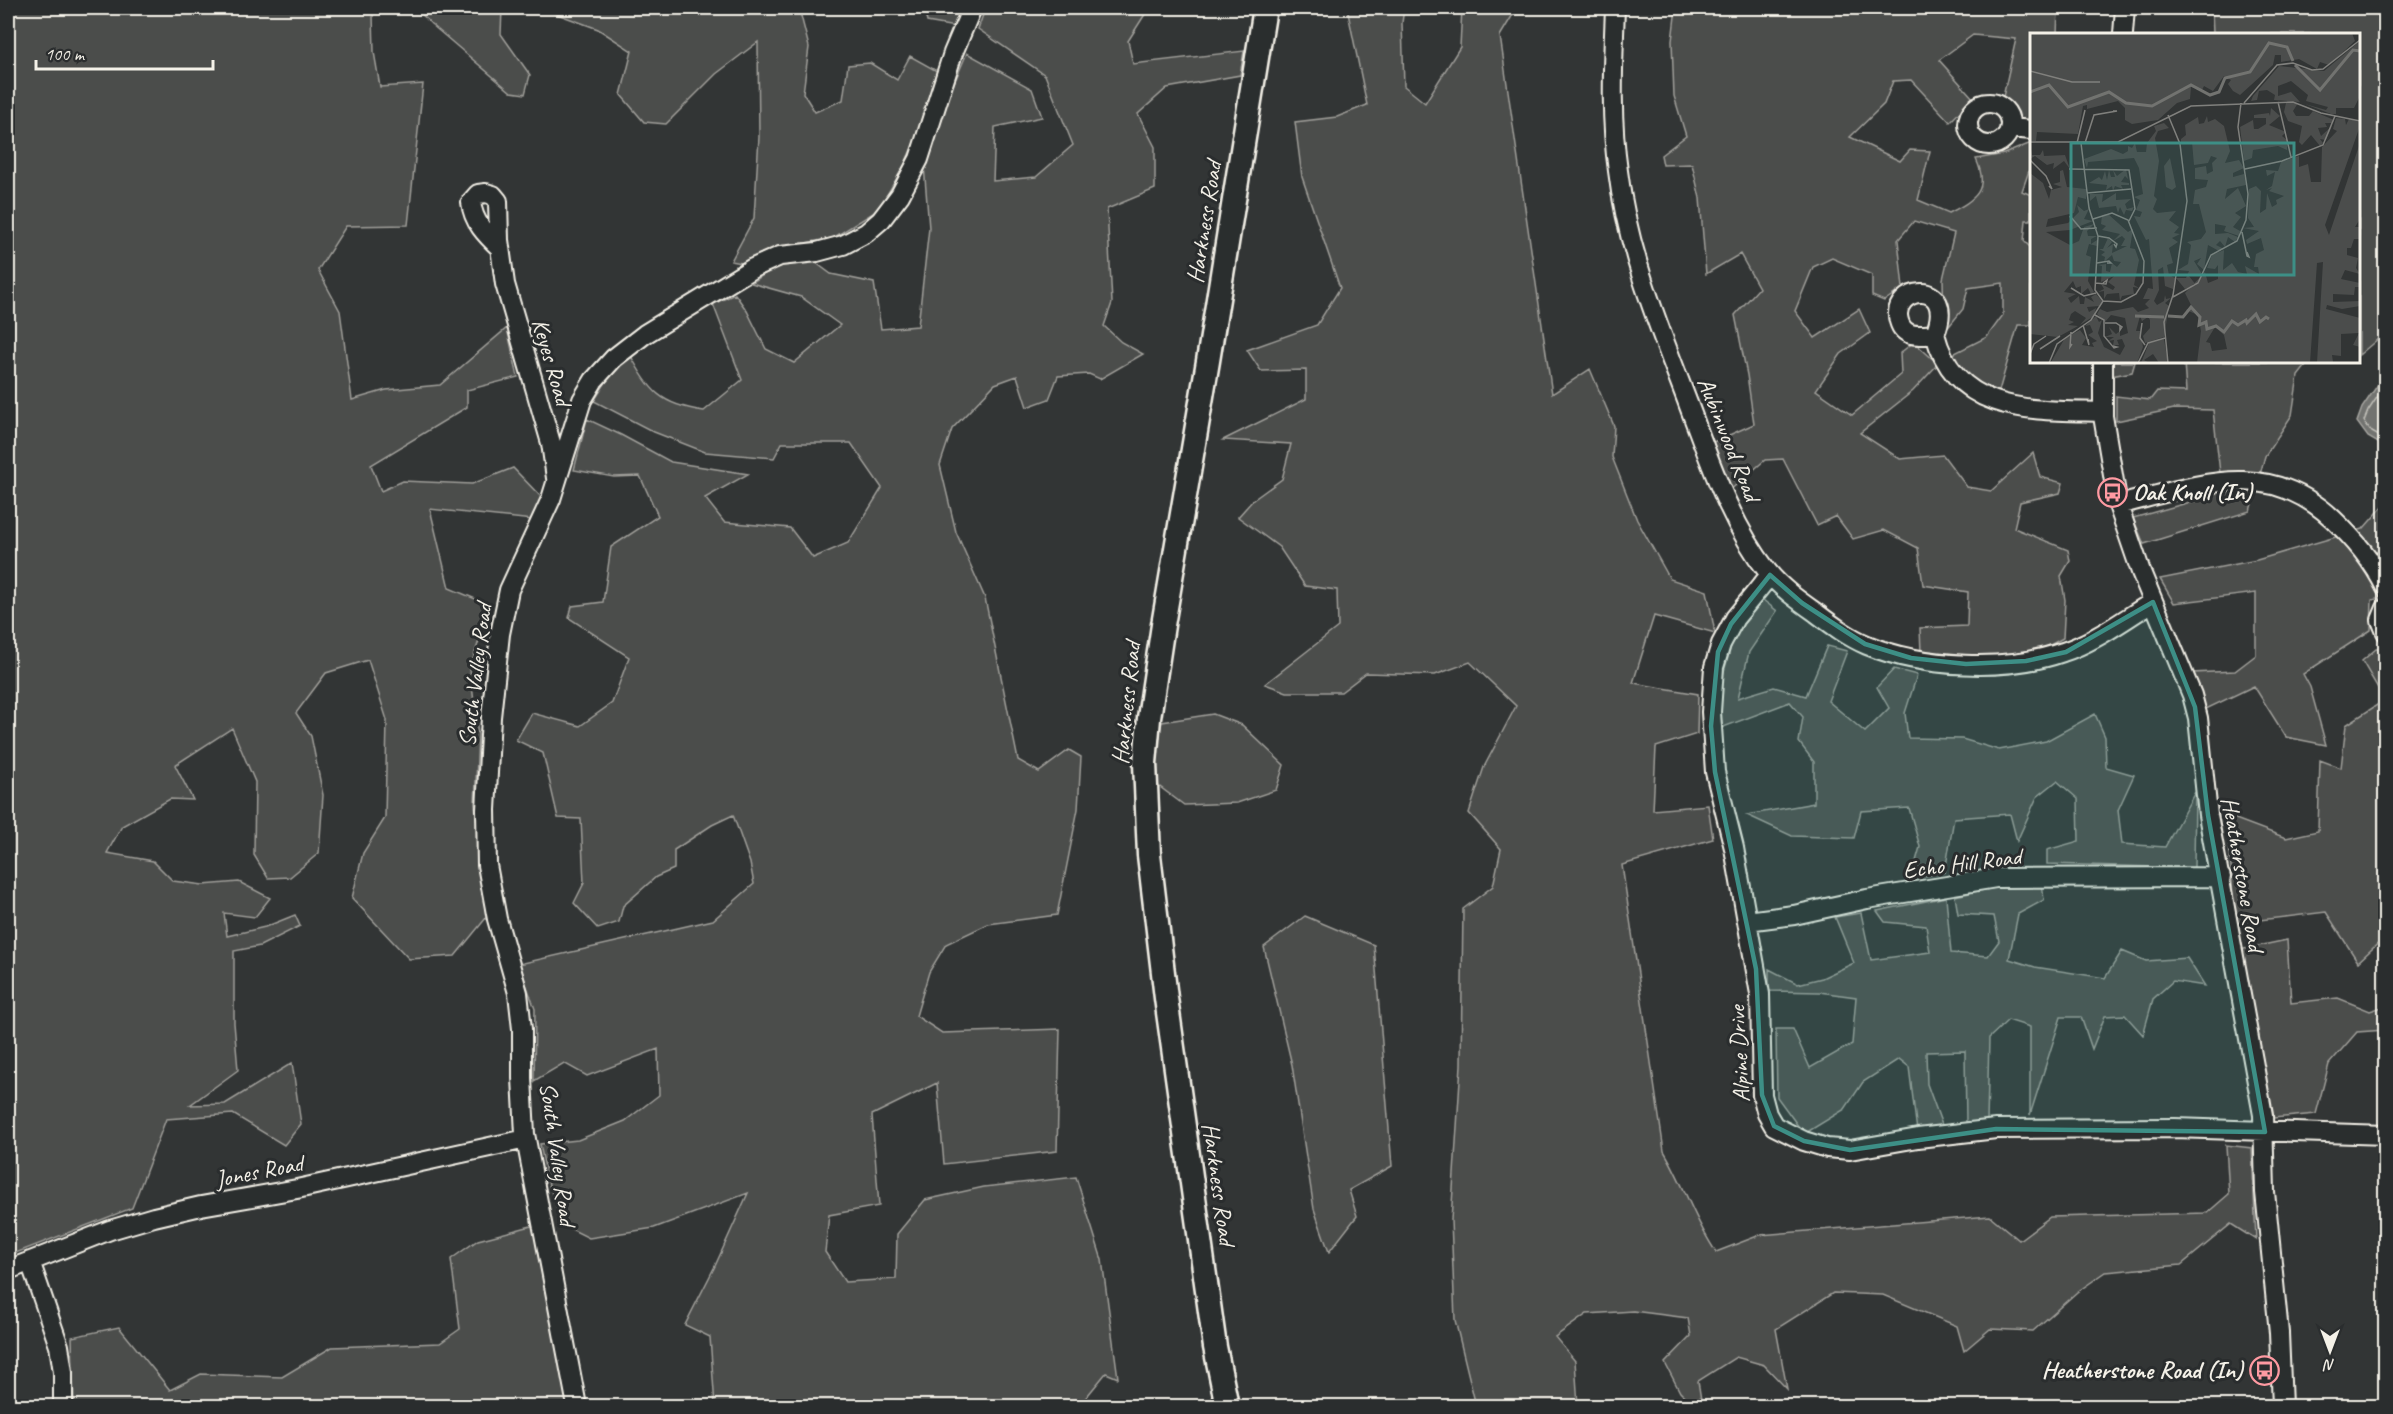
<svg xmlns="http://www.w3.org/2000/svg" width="2393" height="1414" font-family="Caveat,sans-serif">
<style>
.green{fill:#4b4d4c;stroke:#a09f9a;stroke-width:1.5}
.water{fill:#727370;stroke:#a6a5a0;stroke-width:1.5}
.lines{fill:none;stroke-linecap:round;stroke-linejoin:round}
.shore{stroke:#c0bfb8;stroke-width:1.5}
.minor-casing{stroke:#f4f1e8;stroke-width:22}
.major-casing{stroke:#f4f1e8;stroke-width:27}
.minor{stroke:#2a2d2e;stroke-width:18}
.major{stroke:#2a2d2e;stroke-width:22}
.marked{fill:#3d8f86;fill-opacity:0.2;stroke:#3d8f86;stroke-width:4.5;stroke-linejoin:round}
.labels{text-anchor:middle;stroke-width:6;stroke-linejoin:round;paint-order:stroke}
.street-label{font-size:24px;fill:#f4f1e8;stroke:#2a2d2e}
.poi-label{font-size:24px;font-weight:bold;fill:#f4f1e8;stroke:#2a2d2e;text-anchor:start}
.inset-river{fill:none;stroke:#727370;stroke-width:3}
.inset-road{fill:none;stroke:#80807d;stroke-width:1.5}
.view{fill:#3d8f86;fill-opacity:0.15;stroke:#3d8f86;stroke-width:3}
.inset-edge{fill:none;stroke:#f4f1e8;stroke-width:3}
</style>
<rect width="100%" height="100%" fill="#323535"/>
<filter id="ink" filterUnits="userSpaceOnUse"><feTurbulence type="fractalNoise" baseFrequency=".0167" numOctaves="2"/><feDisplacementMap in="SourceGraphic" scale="12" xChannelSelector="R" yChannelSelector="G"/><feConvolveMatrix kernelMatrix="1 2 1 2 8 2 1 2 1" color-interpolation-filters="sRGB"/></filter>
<g filter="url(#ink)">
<!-- green -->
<path class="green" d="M8,8h372l-7,7 1,37 6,35 43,-3 -15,141 -62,1 -28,44 22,41 12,89 34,-10 54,-5 67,-57 11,49 -51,13v17l-96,58 10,26 22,-10 69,3 41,-16 30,31 -10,21 -103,-11 19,79 41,17 -20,64 8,66 -3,69 11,114 -31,38 -46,3 -57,-61 11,-45 22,-35 2,-98 -19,-60 -42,13 -30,40 15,23 12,59 -4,58 -29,24 -22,1 -14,-23 1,-73 -23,-54 -57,37 18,35 -23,-1 -48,27 -15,27 46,8 20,20 30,4 36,-3 31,16 -15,19 -31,-4 3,23 38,-9 30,-12 5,11 -40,20 -26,5v72l4,47 -48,35 35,-1 67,-41 9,61 -17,21 -51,-31 -67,5 -34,89 -124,48z
M416,8h86l-1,26 29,41 -5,19 -14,-2 -80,-68z
M541,8h258l10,39 -6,46 12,19 28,-12 5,-35 22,-2 27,17 13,-24 27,15 -13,48 -20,47 -26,44 -45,28 -50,9 -36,17 -16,-3 23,-43 5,-81 -1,-95 -42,32 -50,50 -22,-2 -23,-27 11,-44 -34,-22z
M924,8h41l-10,19 -28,-5z
M1091,8l9,5 6,-5h43l-21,33 5,23 111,-13 -4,24 -73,13 -29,26 17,33v42l-48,20 5,94 -8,23 17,16 22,12 -43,25 -11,-5 -31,2 -9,23 -22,8 -10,-31 -22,8 -43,45 -12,36 16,67 29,66 33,162 21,12 30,-22 12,7 -3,52 -21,106 -69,9 -42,20 -17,28 -13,44 26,17 118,-4 -3,122 -113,13 -7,-81 -65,32 7,91 -50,9 -4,37 20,30 51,-3 1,-45 28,-34 59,-13 92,-10 26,83 16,118 -12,-5 -27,33h-364l-5,-69 -25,-12 30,-59 33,-73 -94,35 -65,10 -26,-13 -16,-46 -7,-35 38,-4 47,-19 34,-26 -1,-46 -71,27 -23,-13 -30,18 1,-72 -16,-45 194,-44 41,-36 -4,-21 -17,-48 -21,10 -38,25v19l-18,8 -33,29 -4,16 -21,7 -24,-26 10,-20 -3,-64 -23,-1 -15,-65 -27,-13 16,-27 48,13 32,-23 17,-46 -60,-39 3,-12 31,-4 8,-55 47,-31 -18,-40 -26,1 -40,-7 13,-51 34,16 50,27 77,12 -43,24 19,24 66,6 23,30 35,-15 34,-55 -31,-45h-69l-8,15 -69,-6 -51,-20 -60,-31 12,-19 24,-28c19,37 31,51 74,57l38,-31 -29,-76 22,-10 12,17 19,38 28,14 46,-38 -39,-28 -50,-14 26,-17 31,-9 23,17 43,9 7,46 37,-3 11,-98 -5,-63 15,-47 28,-65 65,36 10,28 -47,10 -2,54 43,-4 37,-32 -28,-70 -67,-46 7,-20z
M1347,8h57l-2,15 2,63 21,17 35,-56 2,-39h55l-17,28 52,358 38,-25 24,57 -2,31 25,63 33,59 37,12 8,42 -61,-17 -21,67 65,11 -1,40 -41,13 -3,63 55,-5 5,34 -91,26 42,286c20,33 30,69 52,101l44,-17 230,-19 29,24 31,-23 157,-4 22,-19 -3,-49 26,3 4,92 -25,-16 -50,41 -75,7 -29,20 -44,39 -43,-2 -26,22 -7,-25 -74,-31 -50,-2 -57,36 11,60 -23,-24 -28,-8 -38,24 4,25h-8l-14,-14 -15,-29 26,-27 -3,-18 -55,-7 -46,3 -32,23 20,24 3,45h-102l-21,-86 -4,-100 10,-155 2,-156 30,-23 8,-37 -32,-36 15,-46 32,-61 -46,-44 -35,13 -69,-2 -25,19h-54l-22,-8 73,-57 -1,-37 -32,-4 -26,-39 -41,-30 15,-17 29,-21 9,-35 -68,-4 83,-41v-29l-45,1 -14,-21 70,-25 23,-37 -38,-111 -7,-55 42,-5 30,-12z
M1676,8h382l-1,26h-25l-1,88 -13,-1 -3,-13 -12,-11 13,-58 -43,-4 -34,25 34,38 -23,24 -39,-42 -18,1 -9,23 -34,33 50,24 10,-11 20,1 -12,49 31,13c27,-14 41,-23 27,-54l28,-5 27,-11v22l-9,26 9,4v25h-5l-2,21 7,7v77h-13l-19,66 -29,-10 -19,-26 36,-18 16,-22v-32l-35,5 -5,21 -17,21 -2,-10 -1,-41 11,-46 -40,-12 -16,19 5,48 -19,13 -12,-5v-21l-40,-17 -19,9 -18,44 20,27 44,-29 11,24 -29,21 -25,36 36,25 49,-41 -1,-21 14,-11 24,22 -25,27 -53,42 40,26 43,-4 24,32 24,4 42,-38 7,24 23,6 -3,10 -40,9 -6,26 54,22 2,11 -9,15 4,24 -2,38 -22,12 -47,7 -73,-5 -1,-24 47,-2 1,-34 -45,-7 -5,-37 -34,-18 -31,9 -17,-23 -19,9 -34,-66 -18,1 -36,31 -20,-47 45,-20 -7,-49 -12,-60 24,-27 -19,-34 -34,20 -6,-76 -8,-34 -29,1 -2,-10 25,-19 -12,-40 -2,-55z
M2212,8h173v325l-26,22 -1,-321h-145z
M2111,362h24l-3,10 -21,4z
M2184,362h125l-11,14 -6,39 -27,41 -15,55 -106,33 -11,-26 72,-20 15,-25 -7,-63 -39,-1 -58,12v-25l34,4 7,-9 29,1z
M2385,504v93l-13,3 -1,30 -68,44 7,13 16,58 -40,-8 -32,-51 -50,24 -12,-37 43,-2 21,-16v-62l-82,10 -14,-24 97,-19 106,-31z
M1763,600l14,11 -28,41 -11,46 36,-11 32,9 21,-50 20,5 -19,50 37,31 24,-24 -12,-21 17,-18 23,6 -12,38 3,25 54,1 37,11 47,-9 49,-27 10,23 1,30 28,8 -16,35 4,34 43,3 30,-55 -1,76 -147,-4v-14l32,-9 -1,-42 -21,-18 -20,16 -20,44 -7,-27 -56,4 -9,54 -34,7 9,-32 -11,-39 -48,3 -7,27 -62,-2 -45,-21 67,-12v-41l-15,-20 4,-25 -13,-15 -69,26v-46l13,-46z
M2376,649h9v288l-27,25 -32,-50 -91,11 -6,-82 4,-23 53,20 32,-7 2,-71 21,8 5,-43 39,-25 -23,-39z
M1213,714l29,11 42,40 -8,25 -39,13 -53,2 -28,-21 -4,-20 10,-42z
M2042,883l2,17 -26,14 -9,45 26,8 70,11 17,-27 24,10 41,-3 18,28 -32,-5 -20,18 -10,36 -18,-20 -20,1 -13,33 -11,-32h-20l-31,98v-88l-22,-7 -19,18 -2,84h-21l-1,-71 -39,1 1,32 15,41 -25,6 -8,-64 -10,-8 -36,23 -18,27 -41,25 -27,-37 -1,-68h17l17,39 42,-24 4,-47 -37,-5 -50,-1v-22l29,15 24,-6 32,-15 -19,-46 26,-4 10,47 59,-8 -4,-26 -41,-4 -8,-11 69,-14 5,56 37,3 11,-15 -5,-25 -36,-2 -3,-18 54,-11z
M1305,916l69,29 18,221 -43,24 8,26 -28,36 -15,-43 -22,-144 -28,-118z
M2287,940l4,63 47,-5 32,13 15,-5v24l-28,2 -28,32 -13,50 -43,4 -34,-168z
M535,1225l35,181h-496l-2,-69 47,-10 51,63 31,-16 81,3 50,-30 108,-4 20,-14 -9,-70 27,-19z"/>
<!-- water -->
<path class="water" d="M2385,374v73l-17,-10 -11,-15 5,-14z"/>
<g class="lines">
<!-- shore -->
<path class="shore" d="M2386,384l-18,27 -4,10 8,11 14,8"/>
<defs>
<path id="minor" d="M1615,8c-2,55 -5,108 3,163 10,83 42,158 71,235 22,58 41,117 79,166 13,16 30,28 47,40 16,12 33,25 52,33 56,23 139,27 196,7 32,-10 61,-33 90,-50
M2123,34l2,-26
M1968 124a21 21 0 1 1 42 0a21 21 0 1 1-42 0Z
M2010,128l22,2
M500,248c-14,-13 -27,-26 -29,-46l7,-8 8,-1 7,2 5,6 1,39 6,44 46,159 5,35
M1935,334c23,-57 -46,-48 -36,-13 5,18 22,14 36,13 21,82 100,76 168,78
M2103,362v54l15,89 23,67 51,123 6,23 10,97 55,300 2,77 14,141 3,73
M2118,505c78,-19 148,-49 215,14 22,21 39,41 53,69
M1770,575l-35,43 -14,26 -7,23 -3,45 4,60 19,76 26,146 2,101 5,19 7,12 30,15 23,7 23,2 68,-12 78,-9 179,-1 211,7
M2386,608l-5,12 5,12
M1747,921l47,-6 73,-16 129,-21 225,-1
M30,1261l29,85 4,26v34
M8,1270l102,-40 44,-13 47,-11 96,-17 229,-50
M577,1406l-52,-272 -3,-56v-49l-4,-36 -21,-74 -10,-54 -1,-55 5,-93 9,-83 9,-44 42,-91 31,-99 12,-20 20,-22 31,-24 108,-66 27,-12 37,-4 26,-7 23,-12 15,-13 19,-25 19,-36 34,-106 19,-45"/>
<path id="major" d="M1227,1406l-12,-59 -49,-349 -17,-143 -4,-92 4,-45 14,-93 45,-264 57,-353"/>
</defs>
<!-- minor casing -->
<use href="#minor" class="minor-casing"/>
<!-- major casing -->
<use href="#major" class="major-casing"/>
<!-- minor -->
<use href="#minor" class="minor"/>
<!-- major -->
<use href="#major" class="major"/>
</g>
</g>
<!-- marked area -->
<path class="marked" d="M1770,575l32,28 63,41 46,14 55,6 60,-3 40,-9 87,-50 42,105 13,108 57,317 -269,-3 -146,21 -46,-9 -30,-15 -12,-31 -6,-126 -41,-197 -4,-46 7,-74 13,-28z"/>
<!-- icons -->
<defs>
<symbol id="bus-ring" viewBox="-11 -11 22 22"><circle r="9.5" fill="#2a2d2e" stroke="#ff9aa2" stroke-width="1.5"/><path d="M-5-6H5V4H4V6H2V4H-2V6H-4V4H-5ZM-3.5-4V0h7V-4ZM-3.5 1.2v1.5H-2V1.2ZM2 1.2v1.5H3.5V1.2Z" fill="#ff9aa2"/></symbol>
</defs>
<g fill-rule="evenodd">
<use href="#bus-ring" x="2096" y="476" width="33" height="33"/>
<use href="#bus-ring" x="2248" y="1354" width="33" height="33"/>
</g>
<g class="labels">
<!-- street labels -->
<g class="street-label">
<text transform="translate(1204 222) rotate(-81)" y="8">Harkness Road</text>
<text transform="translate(552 362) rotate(74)" y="8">Keyes Road</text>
<text transform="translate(1729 439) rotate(68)" y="8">Aubinwood Road</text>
<text transform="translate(475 675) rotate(-83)" y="8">South Valley Road</text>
<text transform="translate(1126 703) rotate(-84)" y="8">Harkness Road</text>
<text transform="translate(1962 863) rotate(-7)" y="8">Echo Hill Road</text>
<text transform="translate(2243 874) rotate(80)" y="8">Heatherstone Road</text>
<text transform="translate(1739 1054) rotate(-93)" y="8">Alpine Drive</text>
<text transform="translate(558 1154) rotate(82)" y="8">South Valley Road</text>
<text transform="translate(259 1171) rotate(-11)" y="8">Jones Road</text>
<text transform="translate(1219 1184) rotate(82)" y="8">Harkness Road</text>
</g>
<!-- poi labels -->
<g class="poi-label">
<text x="2133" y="500">Oak Knoll (In)</text>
<text x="2243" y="1378" text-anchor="end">Heatherstone Road (In)</text>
</g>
</g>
<!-- overview -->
<g transform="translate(2030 33)">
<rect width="330" height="330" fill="#323535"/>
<path d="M0,0h322l3,8 -26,24 -9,-3 -3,7 -18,-10 -18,3v-7h-6l-2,10 -33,30 -7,-4 -5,-7 3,-4 -7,-4 -11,15 -9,-5 -2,4 -11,-3 -1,12 -13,4 -19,17 -26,4 -7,-4v-12l-7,-7 -31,8v-4l-4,1 -5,28 -41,-2 -1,9h-6zM330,8v55l-6,12h-18v6h-5l-26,-10 21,6 2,-3 -22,-6 2,-6 -17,-14 -13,5v10l13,-4 9,10 -26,-2 1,-5 -8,-5 -8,1 -2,9 -6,1 2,-5 26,-30 45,5zM256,70h12l-5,8 3,5h13l4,-5 21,9 -1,3h-8l2,4 -9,1 3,8 11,-10 -6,14 -6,-1 3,4 -3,3 -9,-11 -9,10 -3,-3 3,-16 -14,-5 -4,-9zM241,75l9,8 -11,9 17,7 -4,4 5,4v10l-9,-4 -25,4 -1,8 -8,3 -4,-34 13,-7 1,9h4l8,-5v-6h-12v-3l15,-2 1,3zM177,83l1,6 7,-3 9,7 6,25 -5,12 14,-3 5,8 -11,5v4l11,-3 2,11 -19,4 -2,10 13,-11 8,18 -11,7 6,4 -8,10 7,4 -1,5 -15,-5 2,-5 -11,-2v10l13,-1 10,4 -3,5 -7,-5 -3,10 -5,-6 -4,4 8,4 -5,2 -11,-6 -4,25 -7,-6 4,-6 -7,3 8,13 -13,2 7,9 -11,4 -9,-11h10l3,-7 -11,-1 10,-6 3,-19 -4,-3 14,-3 5,-7 -7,-28h-6l2,-14 11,-3 2,-7 -13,-1v-11l11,-2 1,8 6,-3 -1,-8 5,-5 -6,-2 -3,7 -14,2 -2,-23 -11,1v-4l5,-4 -1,-10 13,-8 1,7 5,-1zM306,85l9,1 1,6 3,-6 11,3v4l-35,99 4,10 31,-92v76l-5,8h5v12h-6l-3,9h-4v7l11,3 -2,10 4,6 -15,-4 -4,9 19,4v4h-5l-1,8 -21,-1v8l27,-1v5l-18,3 -15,-4 -1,4 34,9v29l-7,-2 6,-12 -18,1v22l-9,-1 1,7 -16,1 6,-101 -6,1 -7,100h-113l4,-32 -3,-16 -12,-5 6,-3 -7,-14 20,-21 3,11 10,-4v-14l-3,4 -8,-1 5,-13 12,-5 -1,20 9,-7 6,9 9,2 -2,-8 14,8 -1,-7h-4l2,-13 8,-4 -3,-12 -14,6 -1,-4 13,-9 -16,-3 11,-1 -6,-9 1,-29 7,-3 5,5 -1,22 6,-4 1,-16 5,14 5,-3 -1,-4 8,-4 -15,-5 3,-3 -6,2 6,-4 3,-14 -8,4 -1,-6 12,1 3,-9 18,-6v11l9,-3 3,18h10l1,-35 15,-16 -4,-2zM185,294l9,8 3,14 -15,2 -2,-8 -4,-1zM134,90l5,5 -11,3 -3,7 4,23 -5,35 3,3 -4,10 4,4 19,-2 -7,9 10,7 -5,6 6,1 -8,4 6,4 -9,6 4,15 -6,2 2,10 6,3 -2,11 -8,-3 -2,-19 -5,3 1,20 -5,11 3,4 7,-4 1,-6 1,4 5,-1 -6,5 4,3 -5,31 -19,6 -2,-7 7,-8v-8l-2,-3 -6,4 -2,-5 -4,15h4l3,16 -6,16 -86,-1 14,-24 15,-8 6,8 -4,7 12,2 -2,-4 5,-2 -9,-6 5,-3 -3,-7 -5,1 11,-10 3,6 3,-2 -4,13 6,14 16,8 5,-9 -3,-7 -5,1 2,5h-6l1,-5 -6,1 6,-4h-9l7,-3 -3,-7 7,7 4,-3v5l8,-3 -3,-15 -14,-3 -6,7 -8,-8 3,-5 7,3 26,-5 5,5 11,-4 -4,-4 5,-5h-7l5,-11 5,1 -4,-50 -3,1 -12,-24 6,1 2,-5 -6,-2 4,-10 -6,-3 9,-3 -4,-26 -5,-10 -46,4 -1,6 -3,-9 27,-10 12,5 5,-3v-5l4,2 3,-5 2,9h9l1,-9 9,-12 -2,-5zM0,111l2,11h8l3,-5 1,6 21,-1 5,14 -6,-8 -11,8 1,-6 -7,2 -12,-9 -5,3zM140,125l6,29 -4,3 -6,-3 -2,-21zM96,136l2,10 -3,-3 -4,6 8,1v2h-8l2,4 -8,-3 -2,5 -1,-5 -6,4 1,-5 -18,-2 10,-6 3,3 3,-9 2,9 2,-10 2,7h4l-2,-7 4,6zM33,137l4,17 19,2v10l-8,-2 -4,16 -26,6 -2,8 22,-4 11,-11 -2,-7 7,6 5,-2 -5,10 9,2 -23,9 -24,2 24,13 9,-4 5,-14 10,-3 -7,7 1,5h9l-6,3v5l6,-4v6l-8,-2 -3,11 5,2 -3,24 6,11 -3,2 -3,-6 -7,6v-8l-5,2 -3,-7 -9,11 12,2 -8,4 3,5 8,-7 1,8h4l1,-7 9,5 -3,-5 5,-3 6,7 -3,5 -12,1 2,5 7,-4 -2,8 -14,9 6,-7 -11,-7 -4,3 -2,6 5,2 -6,3 10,1 -20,11 -28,-3v-161l13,10 6,16 2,-9 11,-3 -9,-3 7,-2v-11zM86,160v7l15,-1 -6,5 2,5 7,-2 -2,4 -6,-1 -2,5 -4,-8 -2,6 -2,-7 -17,2 -3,-12 -6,5v-7h13l-1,8zM78,181l20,18 5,-3 -3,19 5,1 4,11 -5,25 5,3 -6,-1 1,7 -12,2 -2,5 -1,-8 -12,1 -3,5v-8l-6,1 6,-3 -3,-5 12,6 2,-3 -7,-5 6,-6 -13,6 1,-16 -4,-1 8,-1v7l4,1 2,-9 5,4 4,-5 -7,-1 -2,-6 -8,7 1,-5 -4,-2 4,-3 -6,-3h4l5,-11 4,4 -5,6 6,-4 -1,9 15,-7h-6l4,-7 -3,-3 -9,5 7,-7 -18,-4 4,-4 -5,-2 1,-9zM134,306l4,24h-9l-6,-9 -9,6 5,3h-8l8,-20z" fill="#4b4d4c" fill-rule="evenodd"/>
<path class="inset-river" d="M265,32l25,25 33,-40 7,1M0,59l19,-7 19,22 41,-15 17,11 26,3 39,-21 19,10 9,-3 6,-14 25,-6 19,-29 18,4 6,14M105,283l29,1M138,283l15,1 8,-10 9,10 -1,8 7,-3 1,7 9,-3 8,6 8,-11 6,4 8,-5 1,3 9,-9 4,8 6,-5 3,2"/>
<path class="inset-road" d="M0,38l42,11h28M248,69l13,55M214,70l33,-38 16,-2 19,7 11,-1 37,-29M138,82l12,29 7,57 -14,94 -9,27 4,41M0,109h88l73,-36 102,-4 28,11 39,8M47,110l8,-33M51,110l8,65 9,28 -3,54 8,11M55,110l9,-28 23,-4h-4M0,127l16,16 6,13 -3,-3M39,136l60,1 6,39 -6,12M215,136l37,-8 41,-16 12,-29M57,160l44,-4M41,186l-1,-3 11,13 16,-1M63,186l19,-6 16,7 16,41 -1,22 -7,11 -15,8 -18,-1M212,199l5,24 2,1 -2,-5M68,203l11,2 8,6 -1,3 -2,-3M67,230l12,-2 2,2h-4M65,250l11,1 1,-4 -4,3M44,257l-3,-2 13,8 12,-3M143,264l25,-14 13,-28 26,-14 9,-21 2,-26 -10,-67 3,-24M65,282l9,5v16l10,12 3,-1 -4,-1M75,290h11l6,4 -2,3v-5M112,290l-2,15 5,7M53,292l6,20 -1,-6M41,299l-1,15 2,-3M10,316l20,-13M0,321l4,-10 12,-8M19,330l8,-19 34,-24 12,-19M108,330l10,-20 17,-5"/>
<path class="view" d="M41,110h223v132h-223z"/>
<rect width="330" height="330" class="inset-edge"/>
</g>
<!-- margin -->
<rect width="2393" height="1414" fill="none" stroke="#2a2d2e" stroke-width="30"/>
<rect x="15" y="15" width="2363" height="1384" fill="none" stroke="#f4f1e8" stroke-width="2" filter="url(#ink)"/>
<!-- north arrow -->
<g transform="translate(2330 1351) rotate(180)" stroke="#2a2d2e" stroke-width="4.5" paint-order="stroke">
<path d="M0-4.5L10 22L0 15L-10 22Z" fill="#f4f1e8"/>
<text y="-9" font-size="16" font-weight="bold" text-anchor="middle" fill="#f4f1e8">N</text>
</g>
<!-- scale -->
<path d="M36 60v9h177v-9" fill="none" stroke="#f4f1e8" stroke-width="3"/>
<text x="45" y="60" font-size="18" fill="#f4f1e8" stroke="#2a2d2e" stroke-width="4.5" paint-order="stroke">100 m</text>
</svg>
